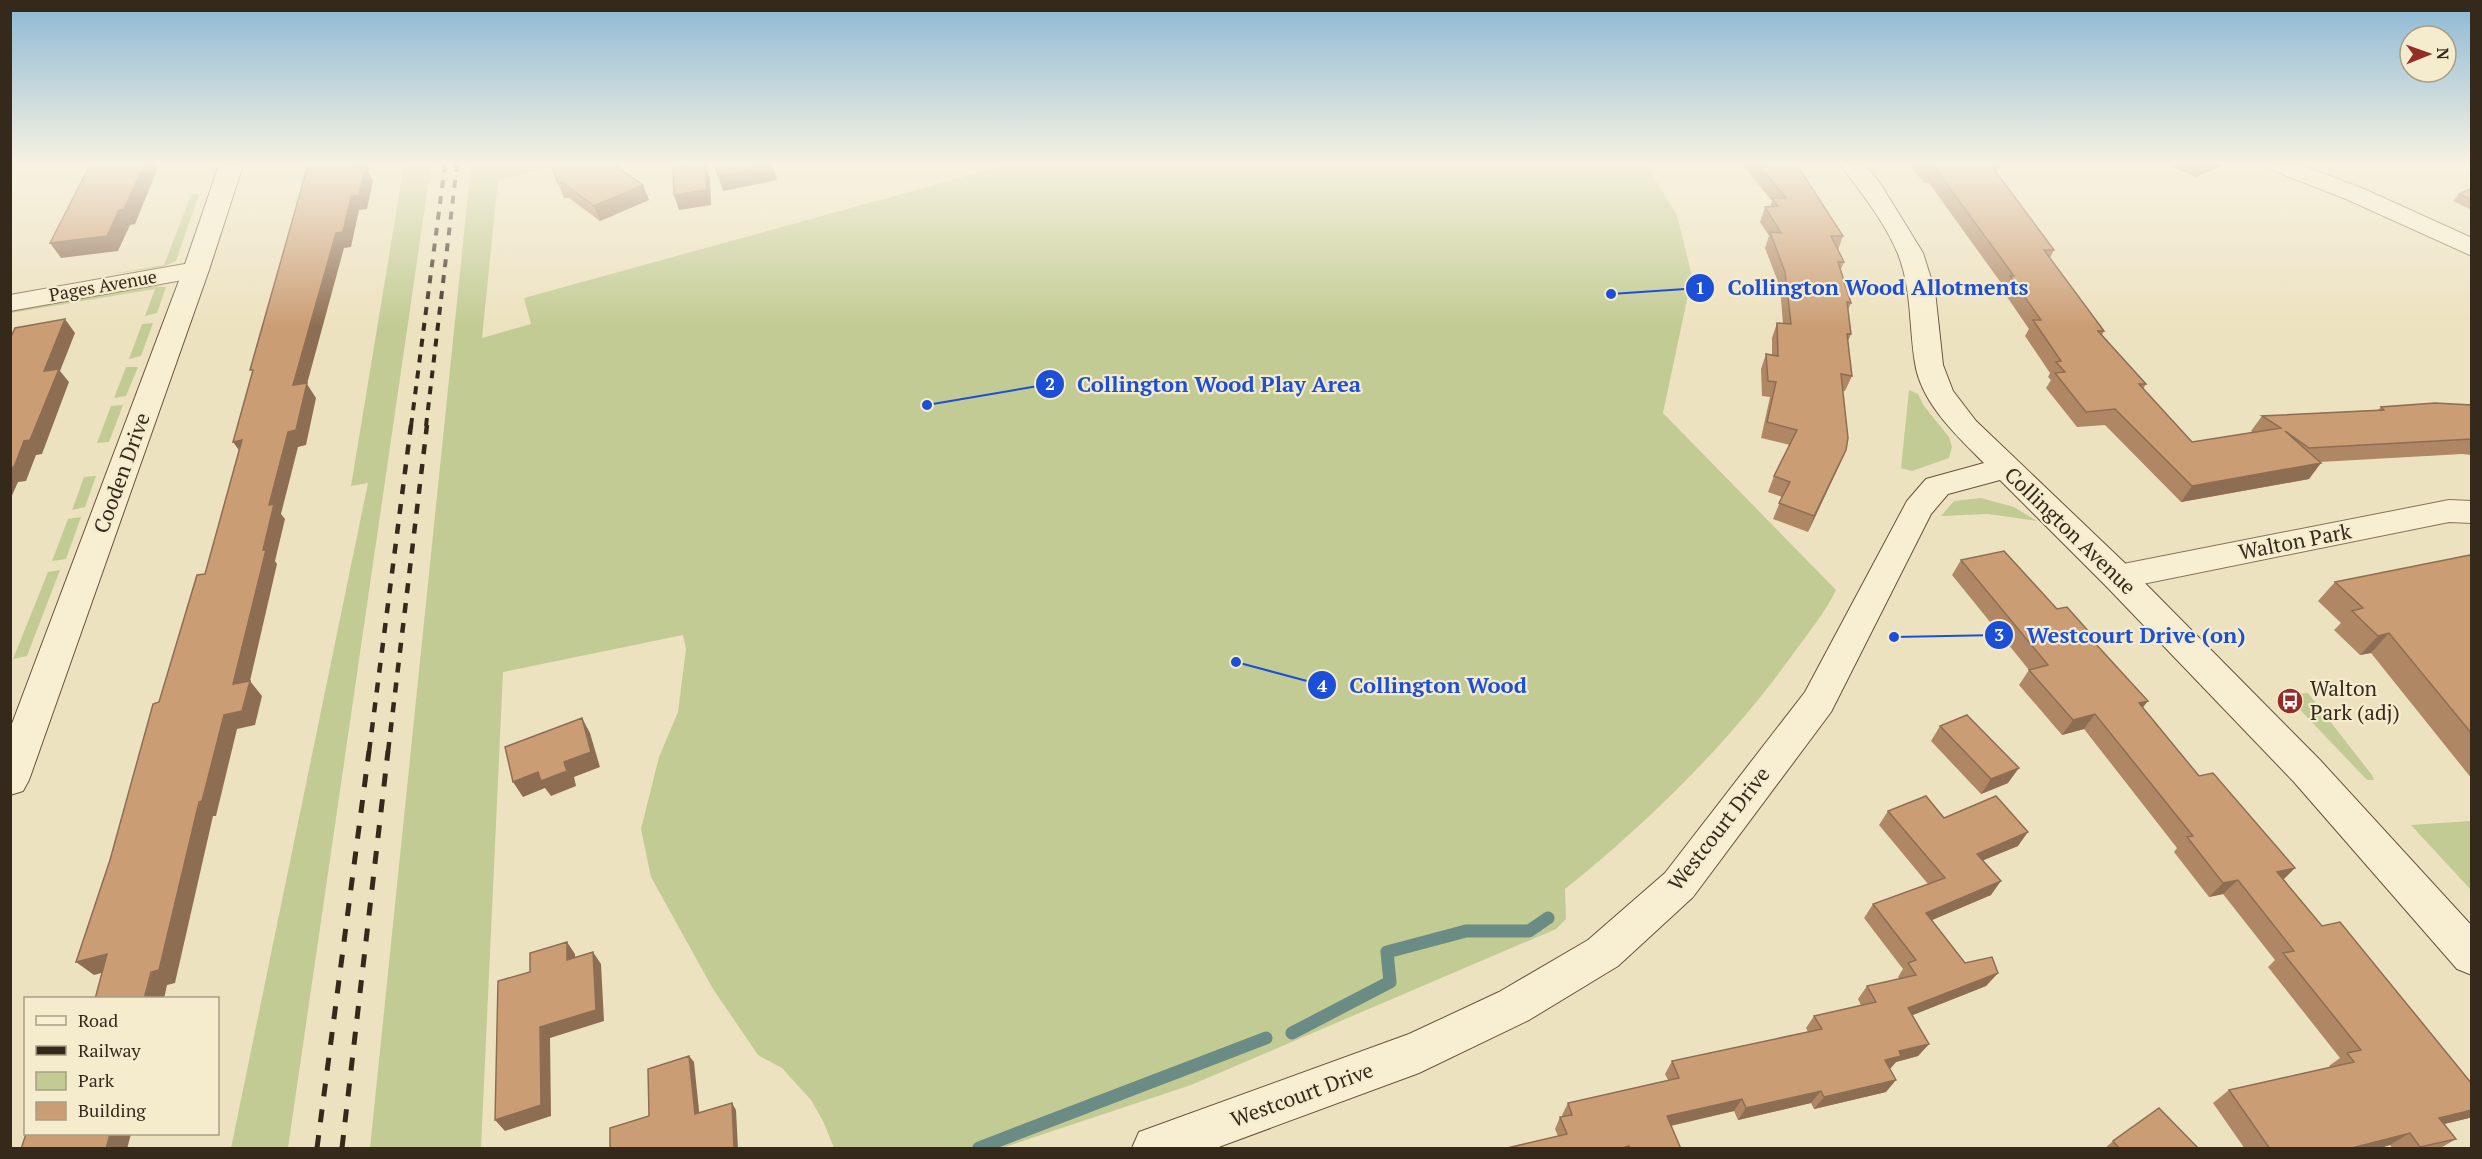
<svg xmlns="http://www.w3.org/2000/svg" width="2482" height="1159" font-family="'PT Serif',serif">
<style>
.green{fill:#c2cb93}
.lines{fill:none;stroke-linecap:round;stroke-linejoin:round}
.stream{stroke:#6a8c85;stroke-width:13}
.street-casing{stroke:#867258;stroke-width:2}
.secondary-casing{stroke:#67533b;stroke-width:2}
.street{fill:#f8efd2;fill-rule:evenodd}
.secondary{fill:#f8efd2;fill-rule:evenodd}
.rail-far2{stroke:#35291c;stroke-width:4;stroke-dasharray:8 8;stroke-linecap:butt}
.rail-far1{stroke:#35291c;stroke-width:4.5;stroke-dasharray:10 10;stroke-linecap:butt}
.rail{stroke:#35291c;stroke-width:5;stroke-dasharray:13 13;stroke-linecap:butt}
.wall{fill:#af8765}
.shaded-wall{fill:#8e6e52}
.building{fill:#cb9d75;stroke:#8e6e52;stroke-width:1.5}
.labels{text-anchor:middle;stroke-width:4.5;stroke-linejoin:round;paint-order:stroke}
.far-street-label{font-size:18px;fill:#35291c;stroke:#f5ecce}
.street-label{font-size:21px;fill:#35291c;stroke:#f5ecce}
.poi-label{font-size:21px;fill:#35291c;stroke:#f5ecce;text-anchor:start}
.leader{fill:none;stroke:#1d4ed8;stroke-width:2}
.callout-dot{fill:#1d4ed8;stroke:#f5ecce;stroke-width:2}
.mark-label{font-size:18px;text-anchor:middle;font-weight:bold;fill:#fff}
.callout-label{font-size:22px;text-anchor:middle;font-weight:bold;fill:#1d4ed8;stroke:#f5ecce;stroke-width:4.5;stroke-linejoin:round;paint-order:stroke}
</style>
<rect width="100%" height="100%" fill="#ede2bf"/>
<!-- green -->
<path class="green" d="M404,165h27l-143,983h-57l137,-665 -17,3z
M471,165h88l-61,15 -16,158 49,-14 -7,-26 483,-133h639l31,50 15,61 -29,137 173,177c-11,23 -28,43 -43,64 -63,88 -144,168 -228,235l1,30 -10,10 -365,156 -189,63h-168l-11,-27 -12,-21 -29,-32 -24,-13 -45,-66 -62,-112 -10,-48 18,-72 19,-45 8,-63 -3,-14 -180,37 -22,476h-111z
M199,194l-23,67 -14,6 -56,8 58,-10 27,-70z
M154,286l12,1 -9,26 -12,3 10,-27 -144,24v-3z
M153,323l-12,33 -12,3 13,-35z
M126,367h12l-12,29 -12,2z
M1909,390l9,4 6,12 25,31 3,10 -3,11 -37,13 -11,-3z
M123,405l-14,37 -12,1 14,-37z
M96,476l-11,31 -13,3 12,-33z
M1981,498l33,9 23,14 -49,-7 -47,2 13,-15z
M81,517l-15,42 -14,2 16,-42z
M60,570l-33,86 -14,3 35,-87z
M2308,693l64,82 2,5h-7l-81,-85z
M2471,821h1l-1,69 -60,-65z"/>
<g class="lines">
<!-- stream -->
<path class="stream" d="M1292,1033l98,-51 -3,-30 79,-21h63l19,-13
M979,1148l287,-110"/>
<defs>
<path id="street" d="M2268,165h32l64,24 108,49v18l-126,-57 -74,-29z
M196,262l9,2 4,6 -4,6 -195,35v-16z
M2449,500l23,1v22l-23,-1 -331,67 -12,-3 -4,-9 4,-9 12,-3z"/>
<path id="secondary" d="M219,165h24l-34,105 -180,510 -6,11 -13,4v-66l173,-459z
M1841,165h24l15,18 43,70 12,38 8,74 10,26 23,30 154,147 190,192 152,166v49l-15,-6 -163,-187 -188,-196 -106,-106 -52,14 -17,20 -100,198 -138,185 -75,69 -89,54 -110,53 -203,75h-84l7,-16 270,-98 90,-42 89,-52 77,-67 140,-181 102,-191 19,-22 58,-16c-27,-27 -63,-60 -69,-100 -6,-37 -3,-73 -17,-109 -13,-32 -37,-61 -57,-89z"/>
</defs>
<!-- street casing -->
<use href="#street" class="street-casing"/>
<!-- secondary casing -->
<use href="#secondary" class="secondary-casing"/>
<!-- street -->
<use href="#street" class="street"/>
<!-- secondary -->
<use href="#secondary" class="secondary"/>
<!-- rail-far2 -->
<path class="rail-far2" d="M411,426l34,-261
M426,426l31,-261"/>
<!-- rail-far1 -->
<path class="rail-far1" d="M369,752l42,-327
M388,752l39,-327"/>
<!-- rail -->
<path class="rail" d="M317,1148l52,-397
M342,1148l46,-397"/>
</g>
<!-- wall -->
<path class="wall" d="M1743,165h54l46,71 -5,14 6,12 -3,7 10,34 -3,7 3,24 -3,7 4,35 -7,15h-3l4,59 -38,82 -35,-13 9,-22 -14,-5 6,-16 16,-31 -29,-7 9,-41 -8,-1 -1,-27 5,-15 6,1v-17l5,-15 6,1 -3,-37 -15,-39 4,-12 -9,-14 5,-15h5l2,-6z
M1909,165h87l3,3 -3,5 58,77 -4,8 54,73 -2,4 44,49 -3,5 49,53 61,-9 -2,-2 11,-15 116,-6 3,-3 91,-2v50l-10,-1 -142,8 -11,17 -128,23 -76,-77 -28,2 -31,-39 5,-8 -3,-3 2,-4 -25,-37 4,-7 -26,-38 1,-4 -75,-104h-5z
M2168,165h56l-29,12z
M558,183l85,2 6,15 -49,21 -31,-23h-5z
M2472,188v22l-19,-9 6,-7z
M2472,555v224l-101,-126 -11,2 -26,-25 7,-7 -23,-22 17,-19z
M1961,560l96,49 38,35 48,64 179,218 150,158v33l-3,1 -25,6 12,15 -17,10h-46l-3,-4 -13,4h-132l-32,-46 16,-13 101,-23 -1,-1 11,-8 -72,-91 7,-7 -52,-66 -14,3 -35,-45 3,-4 -93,-119 -22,6 -43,-50 10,-15 -77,-95z
M1940,726l68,57 -27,11 -50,-53z
M1888,811l56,7 74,28 -35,14 8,35 -60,25 34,43 33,10 -12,13 -74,29 17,29 -11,12 -22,6 -6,6 -4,24 -72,17 -3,-6 -73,17 -4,-9 -63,15 10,23h-178l55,-13 -3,-7 5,-12h3l-1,-2 6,-12 100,-23 -3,-6 7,-13 136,-29 -2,-4 8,-12 47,-11 -3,-6 9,-13 32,-7 -1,-2 5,-8 -39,-51 9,-14 55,-20 -49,-59z
M2113,1141l86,8h-95z"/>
<!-- shaded-wall -->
<path class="shaded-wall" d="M144,165h15l-24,59 -5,1 -12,26 -57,7 -11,-15 69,-33z
M358,165h12l-2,6 5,10 -6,28 -8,1 -8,37 -7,1 -37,136 9,14 -10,47 -8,2 -17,67 4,5 -10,42 2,3 -27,117 12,15 -7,29 -18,4 -21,87h-3l-38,167 -8,2 -3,14h-20l89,-315 30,-134 6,-45 24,-120 43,-152z
M705,165l5,13 1,27 -32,5 -5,-15z
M773,165l4,15 -54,11 -5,-15z
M2202,165h22l-29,12z
M643,185l6,15 -49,21 -6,-15z
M65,319l10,14 -15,38 9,11 -27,72 -6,1 -10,26 -8,1 -8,18v-32l14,-27 20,-70z
M242,440l2,17 -11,-15z
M1846,450l-7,16 -31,66 6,-16z
M2321,463l-12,16 -128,23 11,-16z
M2389,633l-18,20 -11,2 18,-19z
M2148,701l-12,15 3,-13z
M2095,714l-11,15 -22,6 11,-15z
M582,718l8,15 10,34 -26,10 2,9 -25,10 -6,-8 -22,9 -10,-15 51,-20z
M2019,768l-11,15 -27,11 10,-15z
M2028,832l-10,14 -51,21 10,-13z
M2295,868l-15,15 -3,-11z
M2238,880l-15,14 -14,3 14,-14z
M2001,881l-10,14 -75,32 10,-14z
M567,942l8,12 1,18 -9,-12z
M593,952l8,12 3,57 -54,17 1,78 -46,15 -10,-11 45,-93z
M107,954l17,13 -30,8 -18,-13z
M1998,973l-12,13 -88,35 10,-13z
M1929,1044l-11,12 -22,6 -5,6 -16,4 10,-12 14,-9z
M689,1056l5,6 6,58 -5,-6z
M1896,1080l-10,12 -72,17 10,-12z
M1821,1091l-10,12 -73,17 8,-12z
M1742,1099l-8,12 -74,17 7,-12z
M732,1103l4,7 2,39h-4z
M2472,1110v7l-3,1 -49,12 19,-12z
M2410,1133l-20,12 -13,4h-29z
M110,1134h21l-4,15h-21z"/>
<!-- building -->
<path class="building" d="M90,165h54l-20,44 -5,1 -12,26 -57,7z
M308,165h50l-1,3 9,-1 -7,28 -8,1 -8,36 -7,1 -43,152 14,-2 -11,47 -8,2 -19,73 5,-1 -11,46h3l-33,134 17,-3 -8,30 -18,4 -22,86 -3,1 -40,168 -8,2 -7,27h-49l12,-45 -31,8 34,-102 43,-156 6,-2 38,-127 8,-1 37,-134 -9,2 20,-72h-3z
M551,165h63l29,20 -49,21 -31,-23h-5z
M696,165h9l2,25 -33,5 -1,-27z
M715,165h58l-55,11z
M1759,165h38l46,71h-12l13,26h-6l13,41 -4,-1 4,32h-4l5,42 -11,-2 7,64 -2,12 -32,66 -35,-13 11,-21 -16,-6 23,-46 -30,-8 9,-40 -8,-1 -2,-27 12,2 -1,-33 14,1 -6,-52 -15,-40 11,1 -16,-26 13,-1 -6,-8h14z
M1927,165h69l3,3h-6l61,82h-10l60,81h-6l48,53h-7l53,58 89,-14 -19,-12 122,-6 -3,-3 54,-4 37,2v34l-163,9 -24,-17 36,32 -129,23 -77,-77 -29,3 -31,-39 10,-1 -9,-10 5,-1 -28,-41h8l-31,-44h4l-79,-108h-5z
M2472,188v12l-13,-6z
M65,319l-21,52 15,-2 -29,71 -6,1 -10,26 -4,1v-129l5,-11z
M2004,551l53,58 10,-2 30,34 -3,1 54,59 -9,2 60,73 14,-3 82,95 -18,4 45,54 18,-4 132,162v26l-33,8 17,21 -36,8 -10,-14 -62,16h-78l-41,-59 125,-28 -7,-9 14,-3 -78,-97 11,-2 -56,-71 -15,3 -36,-46 6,-1 -98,-122 -22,6 -44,-50 19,-5 -87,-105z
M2470,555h2v179l-83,-101 -11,3 -26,-25 11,-3 -28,-26z
M1967,715l52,53 -28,11 -51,-53z
M582,718l9,34 -27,10 3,9 -26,10 -3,-9 -25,10 -8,-35z
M1926,796l18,22 52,-22 32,36 -51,22 24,27 -75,32 39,50 27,-6 6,16 -90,35 21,36 -30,7 2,5 -16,4 11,20 -72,17 -3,-6 -75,17 -4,-9 -75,17 14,33h-51l-1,-3 -10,3h-116l64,-15 -7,-17 12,-2 -4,-12 111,-25 -7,-17 150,-32 -8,-13 62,-14 -9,-16 49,-11 -8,-12 8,-3 -43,-56 72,-26 -57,-67z
M567,942v18l26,-8 3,58 -56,17 1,78 -46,15 3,-139 32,-9v-19z
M689,1056l6,58 37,-11 2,46h-124v-21l39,-12 -1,-47z
M2159,1108l40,41h-79l-7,-8z
M26,1134h84l-4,15h-85z"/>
<!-- sky -->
<linearGradient id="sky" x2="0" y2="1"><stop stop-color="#8cb8d5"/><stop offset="0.5" stop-color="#f7f2e2"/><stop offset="1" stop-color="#f7f2e2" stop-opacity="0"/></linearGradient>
<rect width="2482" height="327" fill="url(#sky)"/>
<!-- icons -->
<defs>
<symbol id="bus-disc" viewBox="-11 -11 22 22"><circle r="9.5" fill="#942d28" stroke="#f5ecce"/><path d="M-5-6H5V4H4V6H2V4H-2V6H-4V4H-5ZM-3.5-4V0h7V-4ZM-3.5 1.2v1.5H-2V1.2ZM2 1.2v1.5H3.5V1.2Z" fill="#fff"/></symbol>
</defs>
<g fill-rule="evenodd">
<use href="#bus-disc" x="2275" y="686" width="30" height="30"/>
</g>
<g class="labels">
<!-- far-street labels -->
<g class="far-street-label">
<text transform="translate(103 286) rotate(-10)" y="6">Pages Avenue</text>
</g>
<!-- street labels -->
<g class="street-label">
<text transform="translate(122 473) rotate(-70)" y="7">Cooden Drive</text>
<text transform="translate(2070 531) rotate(44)" y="7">Collington Avenue</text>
<text transform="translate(2295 542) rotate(-11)" y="7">Walton Park</text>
<text transform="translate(1719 829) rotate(-52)" y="7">Westcourt Drive</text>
<text transform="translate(1302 1095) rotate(-20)" y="7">Westcourt Drive</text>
</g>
<!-- poi labels -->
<g class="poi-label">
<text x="2310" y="696">Walton<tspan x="2310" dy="24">Park (adj)</tspan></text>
</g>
</g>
<!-- callouts -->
<path class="leader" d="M1611 294L1700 288M927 405L1050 384M1894 637L1999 635M1236 662L1322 685"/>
<g class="callout-dot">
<circle cx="1611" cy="294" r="6"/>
<circle cx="927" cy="405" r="6"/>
<circle cx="1894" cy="637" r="6"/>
<circle cx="1236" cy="662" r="6"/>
<circle cx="1700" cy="288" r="15"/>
<circle cx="1050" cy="384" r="15"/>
<circle cx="1999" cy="635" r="15"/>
<circle cx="1322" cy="685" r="15"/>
</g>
<g class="mark-label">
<text x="1700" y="294">1</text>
<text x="1050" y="390">2</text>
<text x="1999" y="641">3</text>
<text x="1322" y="692">4</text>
</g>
<g class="callout-label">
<text x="1878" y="295">Collington Wood Allotments</text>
<text x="1219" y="392">Collington Wood Play Area</text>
<text x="2136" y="643">Westcourt Drive (on)</text>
<text x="1438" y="693">Collington Wood</text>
</g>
<!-- border -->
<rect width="2482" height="1159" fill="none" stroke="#35291c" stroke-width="24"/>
<!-- legend -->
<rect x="24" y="997" width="195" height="138" fill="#f5ecce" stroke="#a89e87" stroke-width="1.5"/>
<rect x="36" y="1016" width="30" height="9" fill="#f8efd2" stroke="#a89e87" stroke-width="1.5"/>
<text x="78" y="1027" font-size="18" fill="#35291c">Road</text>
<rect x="36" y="1046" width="30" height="9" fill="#35291c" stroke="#a89e87" stroke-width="1.5"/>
<text x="78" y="1057" font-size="18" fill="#35291c">Railway</text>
<rect x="36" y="1072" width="30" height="18" fill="#c2cb93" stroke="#a89e87" stroke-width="1.5"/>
<text x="78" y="1087" font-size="18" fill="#35291c">Park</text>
<rect x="36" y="1102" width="30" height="18" fill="#cb9d75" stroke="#a89e87" stroke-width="1.5"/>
<text x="78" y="1117" font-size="18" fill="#35291c">Building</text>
<!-- north arrow -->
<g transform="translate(2428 54) rotate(89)"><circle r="28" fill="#f5ecce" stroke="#a89e87" stroke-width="1.5"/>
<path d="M0-4.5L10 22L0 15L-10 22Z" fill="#942d28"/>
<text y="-9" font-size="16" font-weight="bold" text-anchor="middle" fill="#35291c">N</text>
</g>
</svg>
